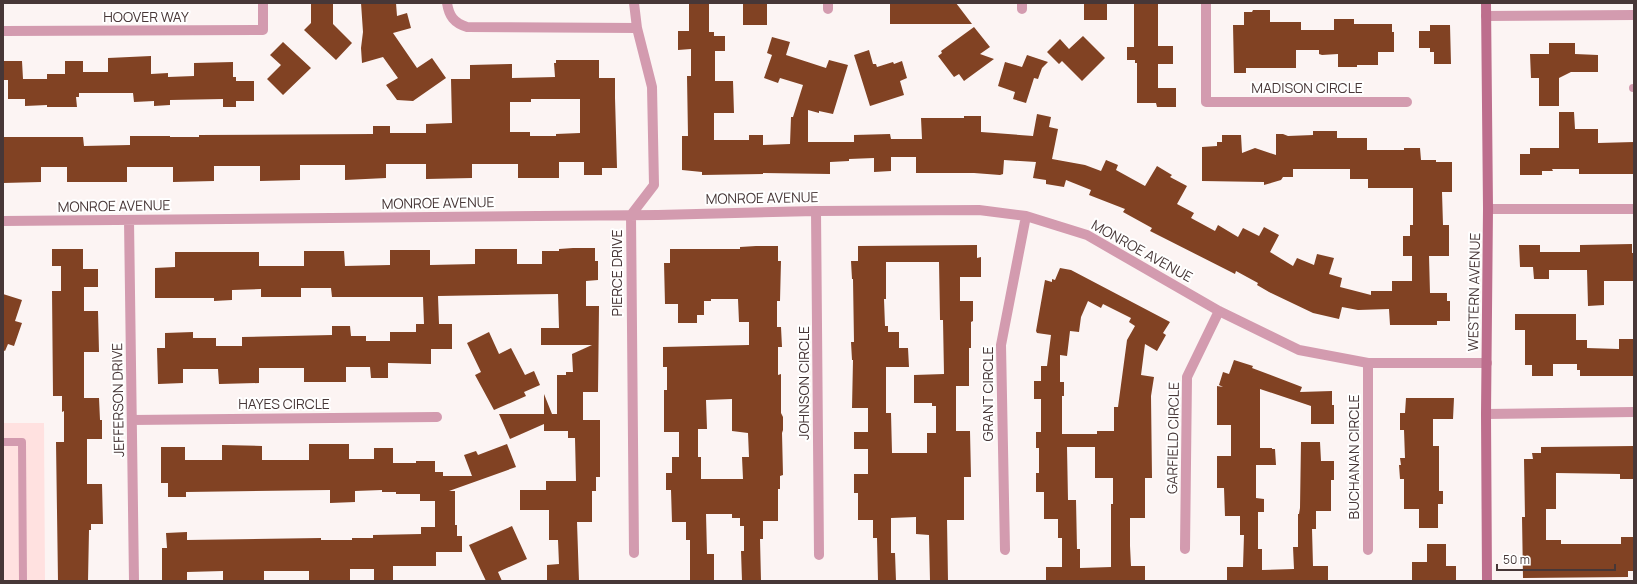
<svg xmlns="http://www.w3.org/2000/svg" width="1637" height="584" font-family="Manrope,sans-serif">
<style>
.built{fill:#ffe1e0}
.building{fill:#814223;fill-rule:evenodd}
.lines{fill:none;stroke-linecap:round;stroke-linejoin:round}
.service{stroke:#d39baf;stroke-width:8}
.minor{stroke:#d39baf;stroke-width:10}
.secondary{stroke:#bd6e8d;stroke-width:10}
.labels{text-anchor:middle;stroke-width:4;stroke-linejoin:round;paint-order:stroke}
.street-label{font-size:14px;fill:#473737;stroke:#fff}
</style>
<rect width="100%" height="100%" fill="#fcf4f3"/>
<!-- built -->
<path class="built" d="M3,423h41l1,158h-42z"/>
<!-- building -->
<path class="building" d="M311,3h22v21l19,19 -16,17 -32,-30 7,-7z
M361,3h35l1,13 10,-3 4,15 -18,5 24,35 15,-10 14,20 -33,23 -16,-1 -11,-15 12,-7 -15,-21 -21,6 -1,-15 2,-16z
M689,3h20v29h5v4h11v15h-10v30h18l1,32h-20v27h35v-5h14v10l27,-1 1,-27h2l10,-32 -23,-7 -2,5 -14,-5 8,-23 -5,-2 5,-16 18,5 -4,13 40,13 3,-8 19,5 -15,49 -14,-3v2l-11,-3v32h46v-7l36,-1 1,5h31l-1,-21h43v-2h17v16l52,4 4,-22 14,3 -2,10 9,2 -6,30 33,6 16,6 5,-11 12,5 -2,5 29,16 12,-20 15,9 -2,2 17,9 -10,18 17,9 -3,5 24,13 3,-6 20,12 5,-9 16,8 5,-9 15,8 -9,17 23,14 4,-8 17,7 3,-11 17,4 -5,16 13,4 -2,9 31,8v-4h21v-10h20v-25h-9v-20h7v-11h3v-37h-45v-9h-18v-10h-57v8h-10l-2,3 -17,5v-3l-62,-1v-34l15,-1v-4h5v-7h19l1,18 13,-5 21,7v-21h7l5,2 25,-1v-4h24v7h30v12h37v-2h16l1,12h15v2h16v30h-10l1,33h6v31h-20l1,37h17v8h3v20h-13v4h-47l-1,-16 -31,1 -16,-3 -3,12 -26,-6 -44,-21 -12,-7 1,-2 -22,-12 -1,3 -85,-43 2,-3 -29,-16 2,-3 -36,-14 2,-5 -25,-10 -2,7 -18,-3v-4l-13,-2 3,-16 -32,-2 -1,14 -3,1 -26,-2h-58v-16h-25v14l-17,1v-14l-25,1v2l-19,1v12l-67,-1v1l-61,1v-3l-20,-2v-34h6l-1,-60h4v-27l-13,1v-19h11z
M743,3h24v22h-24z
M890,3h66l16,21h-82z
M1084,3h23v17h-23z
M1134,3h24v43h15v18h-15v24h18v19h-19l-1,-4h-19v-40h-2v-3h-8v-13h7z
M1253,10h17v12h31v8h33v-11h20v5h38v8h2v20h-16v13h-21v2h-19v-13l-16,1 -3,-1v-4h-23v18h-50v5h-12l-1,-48h11v-13h8z
M1430,25h20l1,39h-17v-12h-4v-4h-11v-17h11z
M974,27l16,20 -10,7 14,5 -30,22 -5,-7 -5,3 -16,-21 4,-3 -1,-2z
M1083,36l22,22 -23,23 -20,-20 -3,3 -12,-12 13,-13 9,10z
M283,42l28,26 -28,27 -16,-16 14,-14 -11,-10z
M1549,43h26v11l23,1v17h-27l-12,6v28h-20v-28h-8l-1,-24h19z
M869,50l4,14h3l1,3 16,-5 1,2 8,-3 5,17 -7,3 4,14 -34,11 -16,-51z
M1027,55l21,7 -6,6 -4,11 -4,-1 -8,25 -13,-4 2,-7 -17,-6 7,-24 17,5z
M151,56v18l17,-1v4l26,-1v-13l39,-1v15h3v4h18v20h-18v6h-13v-8l-53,1v5l-16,1v-5l-20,1 -1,-9h-54v4h-3l1,10h-30v-2l-22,1v-7h-17v-19h-4v-19h18l1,18h24v-5h18v-13h18v11h25v-14z
M556,60h43v18h16v20l2,70h-15v7h-18v-13h-25v16h-41v-14h-46v14l-46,1v-15h-40v14l-41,2v-15h-45v15l-40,1v-15h-46v15l-41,1v-15h-46v15h-60v-15h-26v15l-38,1v-46h80l1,9 46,-1v-9h40v1h29v-2l174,-1v-8h17v7h36v-9l26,-1 -1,-44h19v-14l42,-1v14l43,-1 -1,-14h2zM531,99h49v34l-24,1v2h-26v-4h-20v-30h21z
M1559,112h15l1,17h23v14l36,-1v32h-55v-5h-27l1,2h-11v4h-22v-21h10v-6h29z
M1632,244v9h2v28h-30v24l-16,1 -1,-36h-38v9h-15l-1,-12h-13l-1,-22h21v7h40v-7z
M977,245v13l4,-1v20h-21v24h13v20l-2,1v26h-2v38h-13v45h14l1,46h-7v43h-17l1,61h-18l-1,-46 -13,-1v-17l-25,1v35h4l1,28h-18l-1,-43h-4v-18h-15v-27h-4v-19h14v-25h-14v-17h14v-24h-16l1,-48h-1l-1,-18h3l-1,-63h-1l-1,-18h7v-15zM886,262h53l1,58h3l1,54 -30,1v28h18v3h4v27h-9v20h-35l-1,-40h-5v-46h23l-1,-19h-9v-16h-11v-6h-3l-1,-27h2z
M756,246h22v15h3l-1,40h-3v26h4l1,20h-4v28l3,-1v39l2,4v13l-1,3 1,42 -3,1v13h-2v32h-15v18h-3l1,42h-19l-1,-30h3v-25h-4v-8h-8v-4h-26l1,40h7v27h-24v-41h-4v-18h-14l-1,-32h-5v-17h6v-16h7v-25h-15v-42h3v-23h-4v-20l86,-2v-23h-10l-1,-23h-27v2h-7v14h-7v8h-19v-19h-13l-1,-41h6v-14h70v-2zM732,399v32l16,2 1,24h-7l1,22h-42v-22h-3v-28h9l-1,-29z
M573,248h22v13h3v19l-12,1v25h13l-1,86h-15v28h17v57h-4v14h-4v31h-15l2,59h-32v-16l12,-1 -1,-24h-9v-30h-29v-20h26v-9h30l-1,-43h-7v-7h-24v-7l-34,15 -11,-25h45v-20l8,20h5v-39h9v-3h7l-1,-18 20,-9h-51v-17h18l-1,-34 -120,2 1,28h13v25h-21v15l-43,-1v15h-17l-1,-11h-24v15h-42v-14h-45v15l-40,1 -1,-15h-35v14l-25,1 -1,-36h8v-15l28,-1v6h23v8h26v-9l90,-2v-9h18l1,10h15v5h24v-9h26v-8h8l-1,-27h-91l-1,-9h-30v9h-40v-8l-29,1v10l-18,1v-3h-59v-30l20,-1v-15h84v14h45v-15h40l1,15 45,-1v-15h40v15l45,-1v-15h42v15h25v-13h17v-2z
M52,249h31v20h15v18h-14v24h14l1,41h-15v46h15l1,22h2v19h-15v45h15l1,40h-12v6h-2l-1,51h-30l-2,-139h8v-31l-2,1v-16h-9l-1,-105h9v-25h-9z
M1060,268l11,2 99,52 -7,11 3,2 -9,16 -12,-7 -4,31 13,2 -3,19 1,82h-7v40h-15v28l1,20h14v15h-99v-14h16v-29h-4v-19h-14v-27h-8v-19h3v-25h-3v-16h5v-33h-7v-18h7v-15h6l4,-31 -14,-2 -1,-2 9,-51 7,2v-3l3,1zM1088,301l13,7 2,-4 28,14 -2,4 6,4 -8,14 -9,67h-4v24h-17v3h-35v-38h2v-14h-4v-27l7,1 3,-25 9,1 2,-15zM1067,447h28v31h18v26h-2v63l-31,1v-19h-3l-1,-49h-8z
M3,294l19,6 -7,21 7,2 -8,23 -6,-2 -3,7 -2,-1z
M1515,314h61v26h11v8l32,1v-10h15v37h-54v-6h-3v-6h-24v12h-21v-11h-7v-35h-10z
M489,332l10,22 12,-6 14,27 9,-4 6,14 -16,7 2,4 -32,14 -19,-35 6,-3 -14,-29z
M1234,360l19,6 -1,2 50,19 -2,5 32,-1v14h2v19h-23v-18l-51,-17v59h12v1h3l1,16h-20v33l8,1v13h-6v37h4v21l32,-1 -1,-22h5v-33h1l1,-6 1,-66h19l1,19h13v19h-3v31h-15v18h-4l1,37h15v15h-101v-14h16l1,-32h-4v-19h-15l-1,-28h-7v-32h14v-31h-14v-39l6,1 -4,-2 4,-13 6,2z
M1406,398h48l-1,21h-20v27h6v45h4v13h-5v24h-19v-19h-15v-30h-4l-1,-14h2l-1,-7h5l-1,-28h-4v-17h5z
M309,444h40v15h25v-11h19v15h23v-2h19v11h8v4h29l-8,-21 12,-4 2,4 29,-11 9,23 -67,24h6v34h2v11h5v16h-26v14h-43v14l-19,1v-12h-24v12h-41v-10h-45v10h-41v-10l-36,1v9h-25v-33h5l-1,-15 21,-1v8l134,-2v2h31v-2h21v-3l48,-1v-7h14v-26h-15v-7h-24v-2h-14v-2l-27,1v11l-25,1v-13l-144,2v5h-18v-14h-7v-36h24v13h37v-15l40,1v14h47z
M1634,446v33h-14v-5l-64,-1v36h-10v31h15v4h60v-7h13v34h-6v6l-105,1 -1,-61h3l-1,-58h9l-1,-6h9v-6z
M512,526l15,33 -29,13 4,9h-16l-17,-36z
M1427,544h19v22h10v15h-44v-19h15z"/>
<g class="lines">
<!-- service -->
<path class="service" d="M1633,88h1
M3,442h19l1,139"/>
<!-- minor -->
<path class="minor" d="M447,3c2,13 7,20 20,24l170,1
M1206,3v99h201
M828,9v-6
M1022,9v-6
M1486,16l148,-1
M3,31l260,-1v-27
M1488,209h146
M816,211l3,344
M129,220l5,361
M3,221l655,-6 158,-4 163,-1 47,6 61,19 132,76 80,39 69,13h119
M1486,414l148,-2
M132,420l305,-3
M1185,549l2,-172 32,-66
M1005,550l-4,-205 25,-129
M1368,550v-187
M634,553l-3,-338 23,-30 -2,-98 -15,-59 -3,-25"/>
<!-- secondary -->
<path class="secondary" d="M1486,3l2,206 -2,205 1,167"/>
</g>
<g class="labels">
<!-- street labels -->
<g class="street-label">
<text x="146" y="22">HOOVER WAY</text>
<text x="1307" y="93">MADISON CIRCLE</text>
<text transform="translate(762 198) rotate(-1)" y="5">MONROE AVENUE</text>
<text transform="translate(438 203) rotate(-1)" y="5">MONROE AVENUE</text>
<text transform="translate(114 206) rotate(-1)" y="5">MONROE AVENUE</text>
<text transform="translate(1142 251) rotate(29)" y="5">MONROE AVENUE</text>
<text transform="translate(617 273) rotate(-90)" y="5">PIERCE DRIVE</text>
<text transform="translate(1474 292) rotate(-89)" y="5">WESTERN AVENUE</text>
<text transform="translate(804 383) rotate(-90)" y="5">JOHNSON CIRCLE</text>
<text transform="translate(988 394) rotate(-90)" y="5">GRANT CIRCLE</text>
<text transform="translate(118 400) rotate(-91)" y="5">JEFFERSON DRIVE</text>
<text x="284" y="409">HAYES CIRCLE</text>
<text transform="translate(1173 438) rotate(-89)" y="5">GARFIELD CIRCLE</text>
<text transform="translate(1354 457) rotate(-90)" y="5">BUCHANAN CIRCLE</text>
</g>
</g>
<!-- border -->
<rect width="1637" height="584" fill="none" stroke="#473737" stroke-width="8"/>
<!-- scale -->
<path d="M1497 564v6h118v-6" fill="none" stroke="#473737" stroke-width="2"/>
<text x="1503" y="564" font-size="12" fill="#473737" stroke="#ffffff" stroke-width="3" paint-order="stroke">50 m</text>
</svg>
